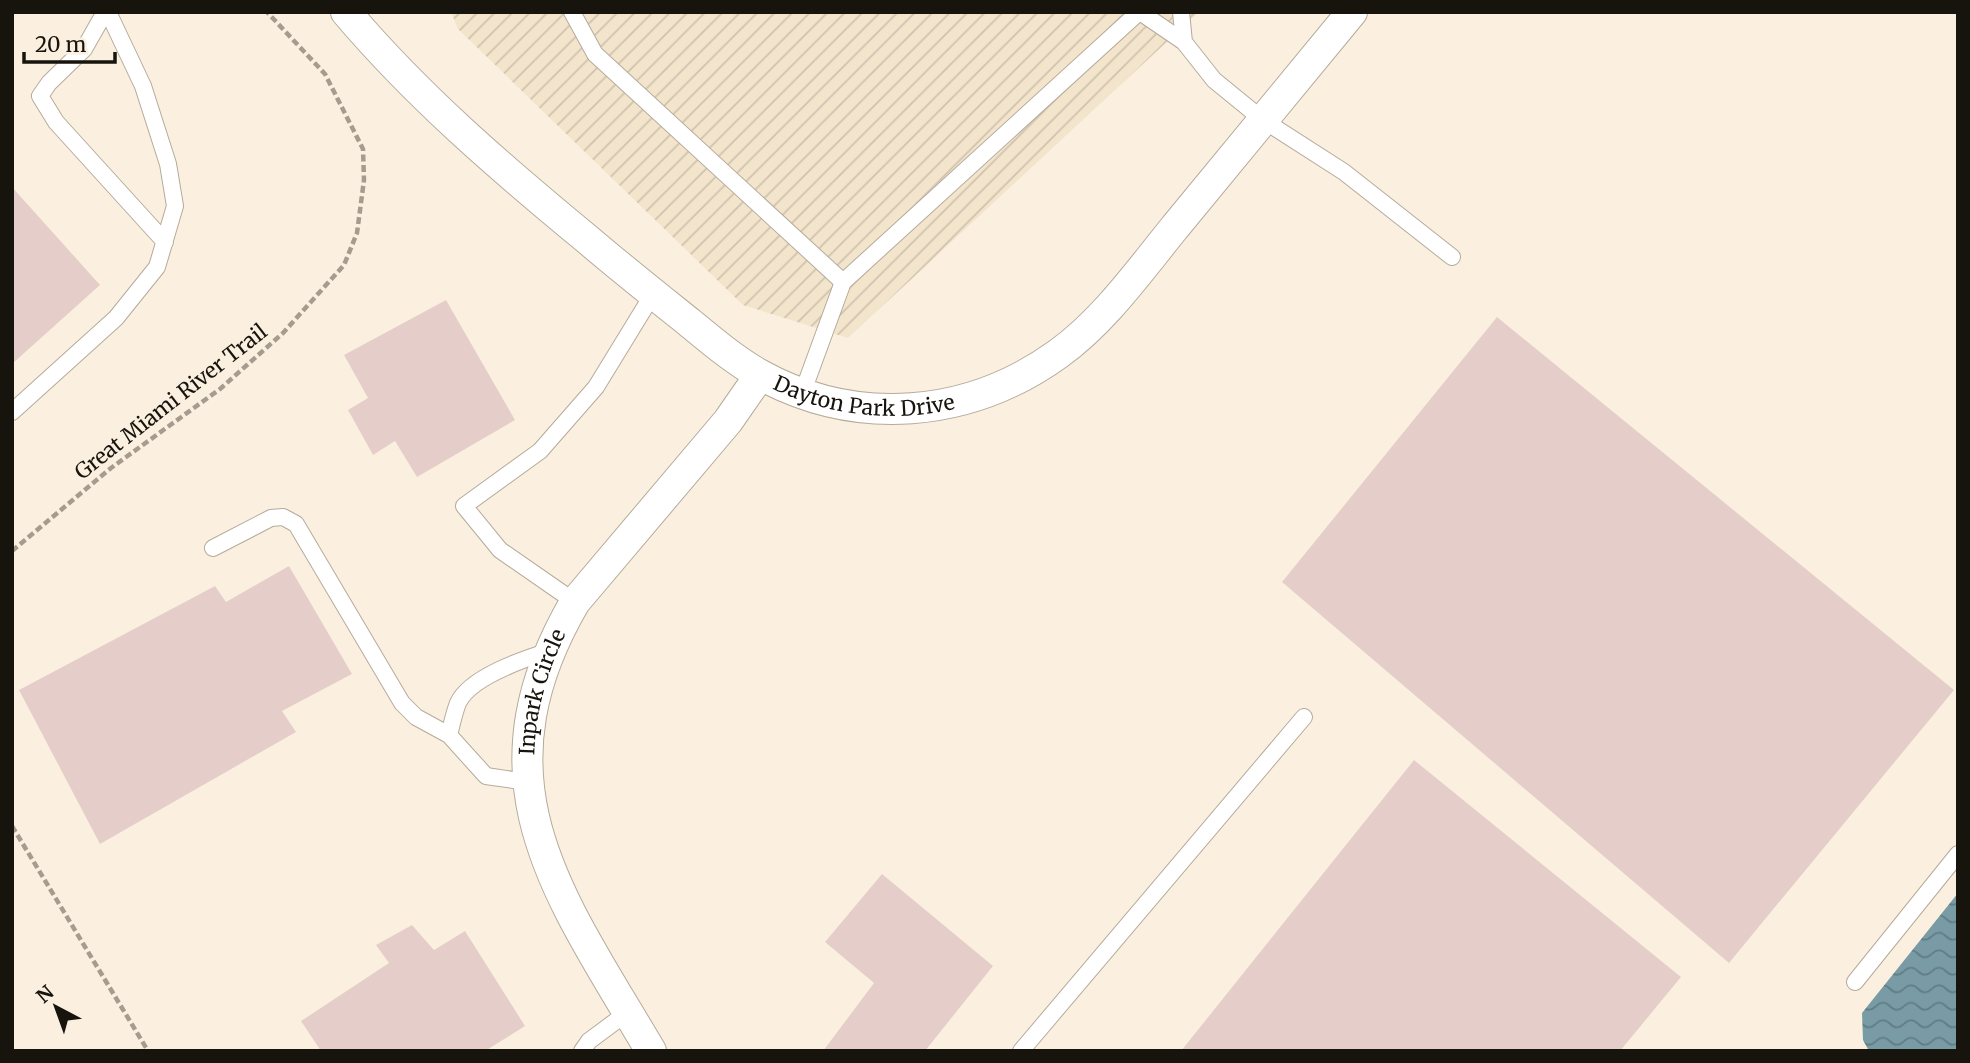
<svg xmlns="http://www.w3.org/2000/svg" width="1970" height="1063" font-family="Merriweather,serif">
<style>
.industrial{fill:url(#industrial-furrows)}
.water{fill:url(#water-waves)}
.building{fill:#e5ceca}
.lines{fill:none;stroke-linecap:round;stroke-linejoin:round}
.lane-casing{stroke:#b5ab9b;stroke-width:18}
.street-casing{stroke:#b5ab9b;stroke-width:32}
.path{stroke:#a59c8f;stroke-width:4.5;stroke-dasharray:7 3.5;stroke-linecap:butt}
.lane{stroke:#fff;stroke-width:16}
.street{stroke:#fff;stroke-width:30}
.labels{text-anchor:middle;stroke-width:5;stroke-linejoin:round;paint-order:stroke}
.street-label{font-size:21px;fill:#17130d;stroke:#fbf0df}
</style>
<defs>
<pattern id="industrial-furrows" width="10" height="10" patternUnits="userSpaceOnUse" patternTransform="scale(1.75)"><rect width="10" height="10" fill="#f3e4cc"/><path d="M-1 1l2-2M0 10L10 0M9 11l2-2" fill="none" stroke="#d0c3ae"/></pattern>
<pattern id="water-waves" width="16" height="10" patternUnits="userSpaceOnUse" patternTransform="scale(1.75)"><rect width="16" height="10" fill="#789ba5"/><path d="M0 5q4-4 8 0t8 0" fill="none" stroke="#617d85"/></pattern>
</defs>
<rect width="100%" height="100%" fill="#fbf0df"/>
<!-- industrial -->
<path class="industrial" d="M451,12h748l-351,326 -105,-33 -285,-276z"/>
<!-- water -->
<path class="water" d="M1958,893v158h-89l-6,-11 -1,-27z"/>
<!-- building -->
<path class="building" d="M12,187l88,98 -88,79z
M446,300l69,120 -98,57 -22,-36 -22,14 -25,-45 20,-12 -24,-43z
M1497,317l457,373 -225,273 -447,-381z
M289,566l63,108 -70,37 14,21 -196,112 -81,-154 196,-104 11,16z
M1414,760l267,217 -61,74h-439z
M882,874l111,92 -68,85h-102l51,-68 -49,-41z
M412,925l22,25 31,-19 60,95 -40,25h-164l-20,-30 88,-58 -13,-18z"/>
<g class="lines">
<defs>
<path id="lane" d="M105,12l-21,37 -35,34 -9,13 16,26 109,120
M572,12l23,42 248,228 -41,112
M1140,12l44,30
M1181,12l3,30 30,38 49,40 81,52 108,85
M843,282l296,-270
M12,412l104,-94 41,-51 18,-61 -7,-42 -25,-78 -35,-74
M213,548l58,-30 12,-1 13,7 106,179 14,14 33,18
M575,602l-75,-52 -36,-44 76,-55 56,-64 57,-93
M527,782l-41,-6 -37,-41c3,-11 5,-22 9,-32 12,-26 66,-44 91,-52
M1855,982l103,-128
M582,1051l7,-10 39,-29
M1021,1051l283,-334"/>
<g id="street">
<path id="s1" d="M346,12c72,85 155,156 241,227 34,29 68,56 103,84 22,18 44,37 69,51 97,54 210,44 299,-20 46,-33 82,-84 117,-127 59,-72 118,-144 177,-215"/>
<path id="s2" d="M651,1051c-93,-157 -181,-269 -76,-449l153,-181 32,-46"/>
</g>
</defs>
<!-- lane casing -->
<use href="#lane" class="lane-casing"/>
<!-- street casing -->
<use href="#street" class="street-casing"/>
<!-- path -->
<path class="path" d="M12,551l99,-83 109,-79 63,-56 61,-68 13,-32 7,-53 -1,-31 -38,-75 -58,-62
M12,826l136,225"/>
<!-- lane -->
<use href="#lane" class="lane"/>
<!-- street -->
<use href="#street" class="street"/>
</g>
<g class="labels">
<!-- street labels -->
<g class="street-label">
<text dy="7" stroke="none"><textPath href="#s1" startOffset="660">Dayton Park Drive</textPath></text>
<text transform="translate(171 402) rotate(-38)" y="7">Great Miami River Trail</text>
<text dy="7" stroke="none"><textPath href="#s2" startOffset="390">Inpark Circle</textPath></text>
</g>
</g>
<!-- border -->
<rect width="1970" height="1063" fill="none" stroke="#17130d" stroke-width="28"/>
<!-- north arrow -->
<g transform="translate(56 1007) rotate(319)" stroke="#fbf0df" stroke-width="5" paint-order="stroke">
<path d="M0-5L12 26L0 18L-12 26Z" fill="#17130d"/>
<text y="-10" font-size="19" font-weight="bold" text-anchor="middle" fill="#17130d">N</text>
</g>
<!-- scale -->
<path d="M24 52v10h91v-10" fill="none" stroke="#17130d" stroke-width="3.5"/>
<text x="35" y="52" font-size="21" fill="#17130d" stroke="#fbf0df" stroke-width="5" paint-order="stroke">20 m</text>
</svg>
